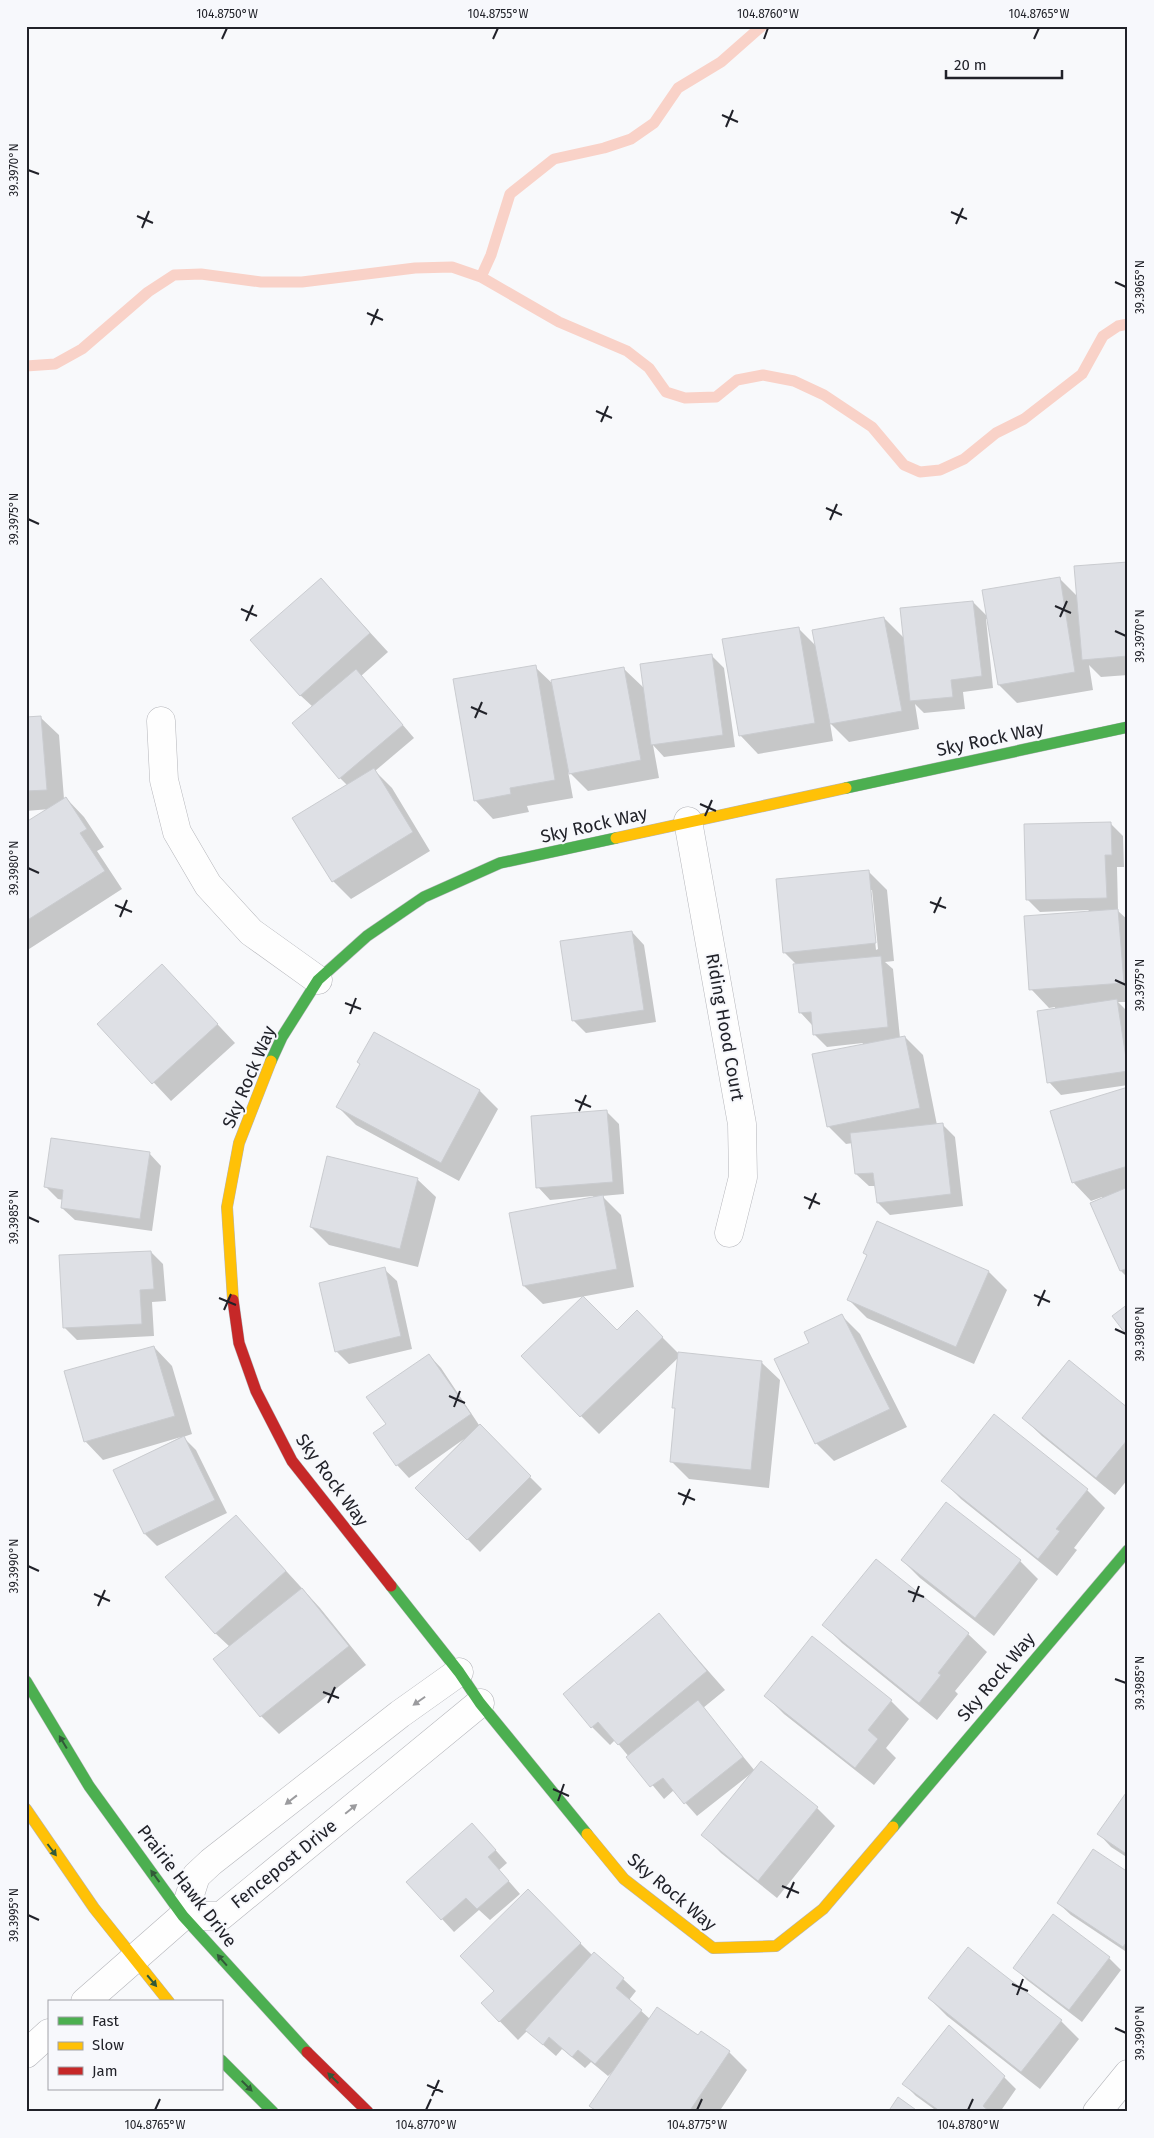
<svg xmlns="http://www.w3.org/2000/svg" width="1154" height="2138" font-family="'Fira Sans',sans-serif">
<style>
.shadow{fill:#0003;fill-rule:evenodd}
.lines{fill:none;stroke-linecap:round;stroke-linejoin:round}
.stream{stroke:#f9d2c8;stroke-width:11}
.building{fill:#dee0e5;stroke:#caccd0}
.street-casing{stroke:#b4b5ba;stroke-width:29}
.fast-casing{stroke:#b4b5ba;stroke-width:12}
.slow-casing{stroke:#b4b5ba;stroke-width:12}
.jam-casing{stroke:#b4b5ba;stroke-width:12}
.street{stroke:#fefefe;stroke-width:28}
.fast{stroke:#4caf50;stroke-width:11}
.slow{stroke:#ffc107;stroke-width:11}
.jam{stroke:#c62828;stroke-width:11}
.oneway{fill:#9b9b9e}
.oneway2{fill:#325a39}
.ticks{fill:none;stroke:#212229;stroke-width:2}
.labels{text-anchor:middle;stroke-width:4;stroke-linejoin:round;paint-order:stroke}
.street-label{font-size:18px;fill:#212229;stroke:#f7f8fc}
.neatline{fill:none;stroke:#212229;stroke-width:2}
.ticks-label{font-size:12px;text-anchor:middle;fill:#212229}
</style>
<rect width="100%" height="100%" fill="#f8f9fb"/>
<!-- shadow -->
<path class="shadow" d="M1128,563v112l-27,2 -12,-12 4,25 -76,13 -18,-18 -11,-66h-2l7,69 -30,4 2,17 -41,4 -9,-9 4,25 -70,13 -19,-19 3,18 -75,13 -18,-19 58,-107 18,18 68,-28 21,21 68,-37 15,15 71,-39 19,19z
M321,579l67,73 -27,24 53,62 -39,33 17,17 38,63 -79,48 -18,-18 15,-95 -8,-8 -27,-71 -13,-12z
M712,656l12,12 11,79 -71,10 -11,-12 6,33 -71,13 -20,-20 5,27 -46,8 2,6 -36,7 -18,-19 60,-133 19,18 70,-16 21,20z
M40,717l19,18 5,64 2,-1 18,19 20,30 -7,4 25,38 -96,62v-127l24,-15 -24,2v-93z
M1111,824l12,12 1,31h-7l1,44 10,9v82h-10l10,10v73l-67,10 -12,-13 6,-75 -6,1 -18,-19 58,-79 -49,2 -13,-13z
M869,872l18,18 7,71 -9,1 8,7 7,69 5,-1 18,18 14,70 5,-1 13,13 8,69 -73,9 -12,-12 -2,-17h-7l-13,-12 -3,-31 -7,1 -18,-18 35,-83 -36,4 -13,-13 -2,-9 -12,-13 -3,-47 -13,-13zM870,890h2l6,59 -2,1z
M632,932l12,13 12,77 -70,11 -13,-13z
M180,984l55,59 -64,58 -72,-77z
M374,1034l106,57 18,18 -39,72 -103,-56 -18,-18 23,-43z
M1128,1088v190l-7,-7 -19,-74 -11,4 -18,-19z
M606,1111l13,13 5,70 -22,2 19,19 13,72 -91,17 -19,-18 70,-88 -1,-2 -43,4 -12,-13z
M149,1153l12,13 -9,65 -77,-11 -13,-12 1,-8 -5,-1 -12,-12z
M417,1179l19,18 -18,70 -89,-22 -18,-18z
M151,1252l12,12 3,37 -14,1 2,34 -77,4 -12,-12 -5,-71z
M864,1253l125,19 18,18 -33,74 -107,-46 -18,-18 19,-44z
M384,1269l13,12 15,68 -63,15 -13,-13z
M637,1312l41,41 83,9 19,18 -11,108 -80,-9 -18,-18 8,-104 -80,77 -18,-18 36,-84z
M842,1316l18,18 47,93 -73,34 -18,-18 -6,-100z
M154,1347l18,19 20,68 -9,3 13,13 31,63 -70,33 -12,-12 -31,-63 67,-34 -78,23 -18,-19z
M429,1355l12,13 40,60 61,61 -62,63 -63,-64 47,-49 -55,39 -12,-13 -23,-31 14,-10z
M1128,1409v70l-13,16 -73,-59 -19,-18z
M943,1481l144,9 18,18 -31,40 3,2 -20,26 -96,-77z
M947,1504l73,57 18,18 -44,57 -74,-58 -18,-18z
M236,1516l84,92 46,57 -87,69 -18,-18 -46,-57 15,-12 -15,-14z
M876,1561l92,73 19,18 -32,39 3,3 -21,26 -95,-77 -18,-18z
M659,1615l66,75 -22,18 52,63 6,-8 56,45 18,18 -58,72 -56,-45 -18,-18 50,-63 -56,44 -23,-26 -10,9 -49,-59 -5,5 -18,-18z
M766,1696l125,5 18,18 -23,29 10,10 -22,27 -90,-71z
M1128,1792v66l-17,-11 -12,-13z
M484,1837l23,26 -8,7 21,24 -30,26 -11,-10 -25,22 -12,-13z
M1128,1873v80l-57,-38 -13,-12z
M528,1891l64,64 31,24 13,12 -7,9 21,19 48,18 3,-4 28,19 18,18 -28,42h-122l-6,-6 26,-38 -9,8 -17,-14 -6,6 -23,-19 -6,7 -29,-25 -9,9 -36,-37 13,-12z
M1109,1958l12,12 -39,52 -55,-42 -12,-12z
M929,1998l132,23 18,18 -39,50 -93,-73z
M1004,2077l12,12 -16,23h-62l-22,-16 -12,-12z"/>
<g class="lines">
<!-- stream -->
<path class="stream" d="M481,277l10,-22 19,-61 44,-35 50,-11 27,-9 23,-16 24,-35 43,-26 41,-36
M26,366l29,-2 27,-15 66,-57 26,-17 27,-1 60,8h41l113,-14 37,-1 29,10 78,45 68,29 22,17 17,24 19,6 31,-1 21,-17 26,-5 31,6 30,14 48,32 32,38 16,7 20,-2 24,-11 32,-26 28,-14 58,-45 21,-38 15,-10 10,-2"/>
</g>
<!-- building -->
<path class="building" d="M1128,562v94l-46,4 -8,-94z
M1060,577l15,95 -77,13 -16,-95z
M321,578l49,55 -70,63 -50,-56z
M973,601l9,75 -31,4 2,17 -43,4 -10,-93z
M884,617l18,94 -72,13 -18,-94z
M799,627l16,96 -76,13 -17,-97z
M712,654l11,81 -72,10 -11,-81z
M536,665l19,115 -45,8 1,6 -37,7 -21,-122z
M624,667l17,93 -72,14 -18,-94z
M356,669l47,56 -64,54 -47,-56z
M41,716l6,74 -21,1v-74z
M374,768l39,64 -81,50 -40,-64z
M66,797l21,32 -7,4 25,38 -79,50v-99z
M1111,822l1,33h-7l2,43 -81,2 -2,-76z
M869,870l7,73 -93,10 -7,-74z
M1118,909l6,74 -95,7 -5,-74z
M632,931l12,79 -72,11 -12,-80z
M881,956l7,71 -75,8 -2,-23 -12,1 -6,-49z
M162,964l56,60 -66,60 -55,-60z
M1117,999l11,72 -81,12 -10,-72z
M374,1032l106,58 -39,73 -105,-56 24,-43 -3,-2z
M905,1036l15,72 -93,19 -15,-73z
M1128,1087v79l-56,17 -22,-72z
M607,1110l6,72 -77,6 -5,-72z
M943,1123l8,71 -74,9 -4,-30 -18,1 -5,-41z
M51,1138l99,14 -10,67 -79,-11 2,-18 -19,-3z
M327,1156l91,22 -18,71 -90,-22z
M1128,1187v81l-8,3 -30,-68z
M603,1195l14,74 -94,17 -14,-73z
M877,1221l112,50 -33,76 -109,-47 20,-45 -4,-2z
M151,1251l3,38 -14,1 2,34 -79,4 -4,-73z
M385,1267l16,69 -66,16 -16,-69z
M583,1296l34,34 20,-20 26,27 -83,80 -59,-61z
M1128,1304v33l-16,-21z
M842,1314l48,95 -75,35 -41,-85 35,-16 -5,-11z
M154,1346l21,70 -91,26 -20,-71z
M678,1352l84,9 -11,109 -81,-8 5,-54h-3z
M429,1354l42,60 -75,52 -23,-33 13,-9 -20,-27z
M1069,1360l59,48v31l-32,39 -74,-60z
M994,1414l94,75 -32,40 4,2 -22,28 -97,-78z
M480,1424l51,52 -64,64 -52,-52z
M184,1436l31,64 -71,34 -31,-64z
M946,1502l75,58 -46,58 -74,-58z
M236,1515l50,56 -71,63 -50,-57z
M876,1559l93,74 -31,40 3,2 -22,28 -97,-78z
M302,1588l47,58 -89,71 -47,-58z
M659,1613l48,58 -89,74 -20,-23 -7,6 -28,-34z
M812,1636l80,64 -24,30 10,9 -23,29 -91,-72z
M698,1700l45,57 -59,47 -21,-26 -13,9 -24,-30z
M761,1761l57,46 -60,74 -57,-46z
M1128,1790v65l-31,-21z
M472,1823l24,27 -8,7 21,24 -32,28 -11,-11 -25,22 -35,-38z
M1093,1849l35,23v68l-5,7 -66,-44z
M528,1889l53,54 -82,79 -18,-19 13,-12 -34,-35z
M1053,1914l57,43 -41,53 -56,-42z
M968,1947l94,73 -41,52 -93,-74z
M594,1952l30,26 -8,10 26,22 -47,54 -17,-14 -6,7 -23,-20 -6,8 -18,-15z
M657,2007l41,28 3,-4 29,20 -41,61h-91l-9,-6z
M949,2025l56,51 -22,30 7,6h-49l-39,-28z
M898,2097l21,15h-31z"/>
<g class="lines">
<defs>
<path id="street" d="M161,721l3,59 13,52 31,53 43,47 67,48
M688,821l54,303 1,53 -14,56
M183,1916h38l259,-213
M85,2002l98,-86 13,-40 15,-14 189,-148 59,-42
M26,2054l23,-21
M1097,2112l31,-38"/>
<path id="fast" d="M846,788l282,-61
M271,1061l11,-24 36,-57 49,-44 57,-39 76,-34 116,-25
M391,1586l68,86 21,31 107,131
M26,1681l63,105 94,130 124,136
M893,1827l235,-277
M221,2060l52,52"/>
<path id="slow" d="M616,838l230,-50
M233,1300l-6,-93 12,-64 32,-82
M26,1809l68,99 75,94
M587,1834l37,45 89,69 63,-2 47,-37 70,-82"/>
<path id="jam" d="M233,1300l6,43 17,48 36,70 99,125
M307,2052l61,60"/>
</defs>
<!-- street casing -->
<use href="#street" class="street-casing"/>
<!-- fast casing -->
<use href="#fast" class="fast-casing"/>
<!-- slow casing -->
<use href="#slow" class="slow-casing"/>
<!-- jam casing -->
<use href="#jam" class="jam-casing"/>
<!-- street -->
<use href="#street" class="street"/>
<!-- fast -->
<use href="#fast" class="fast"/>
<!-- slow -->
<use href="#slow" class="slow"/>
<!-- jam -->
<use href="#jam" class="jam"/>
</g>
<!-- one-way arrows -->
<defs><path id="oneway-solid" d="M-6-.8H1V-3.2L6.5 0L1 3.2V.8H-6Z" transform="scale(1.25)"/></defs>
<g class="oneway">
<use href="#oneway-solid" transform="translate(419 1701) rotate(145)"/>
<use href="#oneway-solid" transform="translate(291 1800) rotate(142)"/>
<use href="#oneway-solid" transform="translate(351 1809) rotate(-39)"/>
</g>
<g class="oneway2">
<use href="#oneway-solid" transform="translate(63 1742) rotate(-121)"/>
<use href="#oneway-solid" transform="translate(52 1850) rotate(53)"/>
<use href="#oneway-solid" transform="translate(155 1876) rotate(-126)"/>
<use href="#oneway-solid" transform="translate(222 1960) rotate(-131)"/>
<use href="#oneway-solid" transform="translate(152 1981) rotate(50)"/>
<use href="#oneway-solid" transform="translate(333 2078) rotate(-136)"/>
<use href="#oneway-solid" transform="translate(247 2086) rotate(45)"/>
</g>
<!-- ticks -->
<path class="ticks" d="M222,39l5,-11M493,39l5,-11M764,39l4,-11M1034,39l5,-11M722,115l16,7M726,127l7,-17M28,170l11,4M951,212l16,7M137,216l16,7M956,224l7,-16M142,228l7,-17M1115,282l11,5M367,313l16,7M371,325l7,-16M596,411l16,7M601,422l7,-16M826,508l16,7M28,519l11,5M830,520l7,-16M1055,606l16,7M241,609l16,7M1060,617l7,-16M246,621l7,-16M1115,631l11,5M471,707l16,7M475,718l7,-16M700,804l16,7M705,816l7,-16M28,868l11,5M930,902l16,6M115,905l17,7M934,913l7,-16M120,917l7,-17M1115,980l11,5M345,1003l16,6M350,1014l6,-16M575,1100l16,7M579,1111l7,-16M804,1197l16,7M809,1209l7,-16M28,1217l11,5M1034,1295l16,7M219,1298l17,7M1038,1306l7,-16M224,1310l7,-16M1115,1329l11,5M449,1396l16,7M454,1407l6,-16M678,1493l17,7M683,1505l7,-16M28,1566l11,5M908,1591l16,6M94,1594l16,7M913,1602l6,-16M98,1606l7,-16M1115,1679l11,4M323,1692l16,6M328,1703l7,-16M553,1789l16,7M558,1801l6,-17M782,1886l17,7M787,1898l7,-16M28,1915l11,5M1012,1984l16,7M1017,1995l6,-16M1115,2028l11,5M427,2085l16,7M432,2096l7,-16M155,2110l5,-11M426,2110l5,-11M697,2110l5,-11M968,2110l5,-11"/>
<g class="labels">
<!-- street labels -->
<g class="street-label">
<text transform="translate(990 739) rotate(-12)" y="6">Sky Rock Way</text>
<text transform="translate(594 825) rotate(-13)" y="6">Sky Rock Way</text>
<text transform="translate(725 1027) rotate(80)" y="6">Riding Hood Court</text>
<text transform="translate(249 1077) rotate(-67)" y="6">Sky Rock Way</text>
<text transform="translate(332 1480) rotate(54)" y="6">Sky Rock Way</text>
<text transform="translate(996 1677) rotate(-50)" y="6">Sky Rock Way</text>
<text transform="translate(284 1864) rotate(-39)" y="6">Fencepost Drive</text>
<text transform="translate(187 1886) rotate(52)" y="6">Prairie Hawk Drive</text>
<text transform="translate(672 1892) rotate(40)" y="6">Sky Rock Way</text>
</g>
</g>
<!-- border -->
<rect width="1154" height="2138" fill="none" stroke="#f7f8fc" stroke-width="55"/>
<!-- legend -->
<rect x="48" y="2000" width="175" height="90" fill="#f7f8fc" stroke="#a1a2a8"/>
<rect x="58" y="2017" width="25" height="8" fill="#4caf50" stroke="#a1a2a8"/>
<text x="92" y="2026" font-size="15" fill="#212229">Fast</text>
<rect x="58" y="2042" width="25" height="8" fill="#ffc107" stroke="#a1a2a8"/>
<text x="92" y="2050" font-size="15" fill="#212229">Slow</text>
<rect x="58" y="2067" width="25" height="8" fill="#c62828" stroke="#a1a2a8"/>
<text x="92" y="2076" font-size="15" fill="#212229">Jam</text>
<!-- scale -->
<path d="M946 70v8h116v-8" fill="none" stroke="#212229" stroke-width="2.5"/>
<text x="954" y="70" font-size="15" fill="#212229" stroke="#f7f8fc" stroke-width="4" paint-order="stroke">20 m</text>
<rect x="28" y="28" width="1098" height="2082" class="neatline"/>
<g class="ticks-label">
<text x="227" y="18">104.8750°W</text>
<text x="498" y="18">104.8755°W</text>
<text x="768" y="18">104.8760°W</text>
<text x="1039" y="18">104.8765°W</text>
<text transform="translate(14 170) rotate(-90)" y="4">39.3970°N</text>
<text transform="translate(1140 287) rotate(-90)" y="4">39.3965°N</text>
<text transform="translate(14 519) rotate(-90)" y="4">39.3975°N</text>
<text transform="translate(1140 636) rotate(-90)" y="4">39.3970°N</text>
<text transform="translate(14 868) rotate(-90)" y="4">39.3980°N</text>
<text transform="translate(1140 985) rotate(-90)" y="4">39.3975°N</text>
<text transform="translate(14 1217) rotate(-90)" y="4">39.3985°N</text>
<text transform="translate(1140 1334) rotate(-90)" y="4">39.3980°N</text>
<text transform="translate(14 1566) rotate(-90)" y="4">39.3990°N</text>
<text transform="translate(1140 1683) rotate(-90)" y="4">39.3985°N</text>
<text transform="translate(14 1915) rotate(-90)" y="4">39.3995°N</text>
<text transform="translate(1140 2033) rotate(-90)" y="4">39.3990°N</text>
<text x="155" y="2129">104.8765°W</text>
<text x="426" y="2129">104.8770°W</text>
<text x="697" y="2129">104.8775°W</text>
<text x="968" y="2129">104.8780°W</text>
</g>
</svg>
